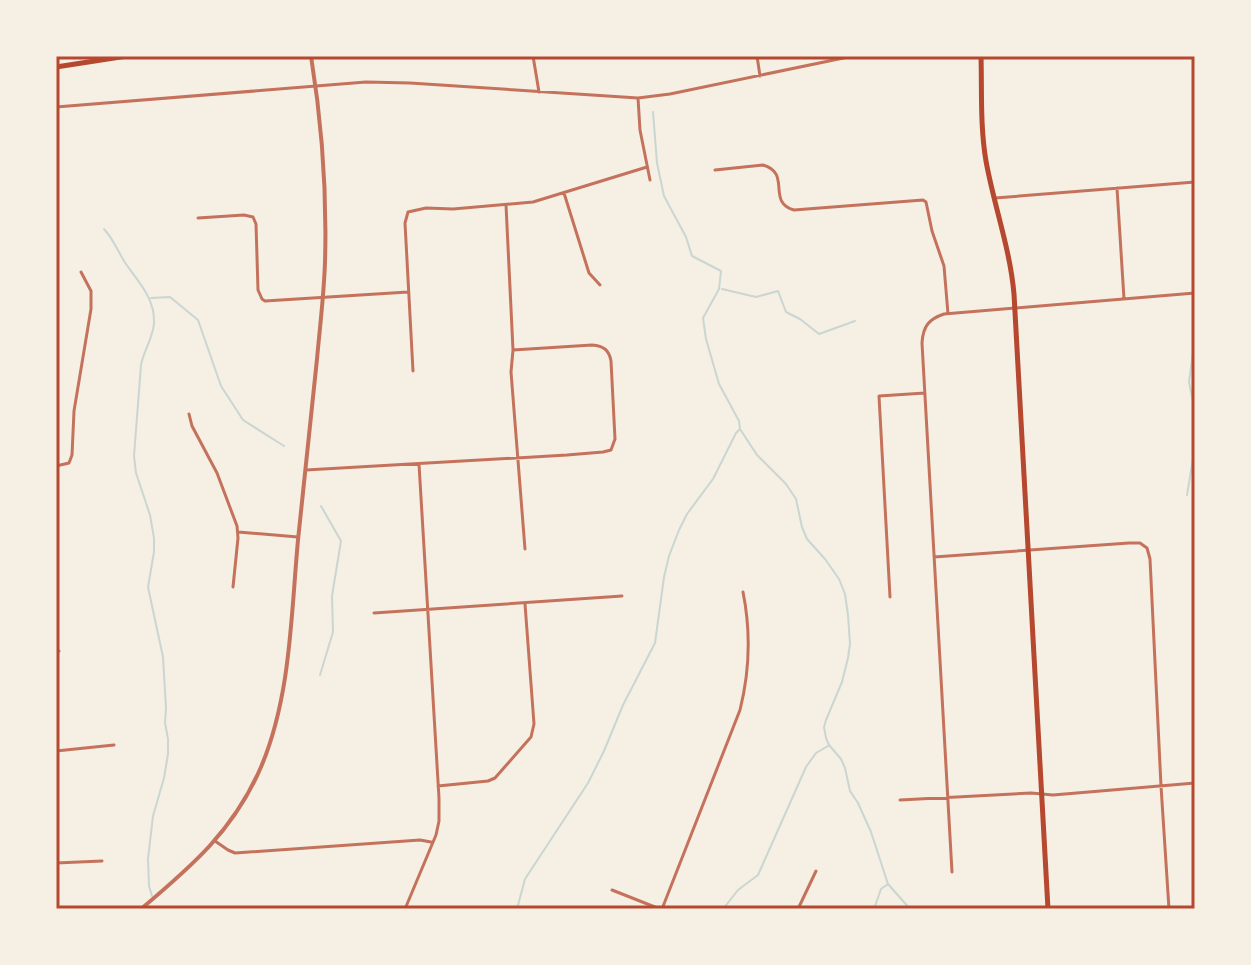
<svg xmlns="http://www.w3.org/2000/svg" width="1251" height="965" font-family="'Alegreya Sans',sans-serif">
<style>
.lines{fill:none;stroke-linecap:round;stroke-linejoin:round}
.stream{stroke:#c9d6d2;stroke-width:2}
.minor{stroke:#c5725c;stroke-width:3}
.tertiary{stroke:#c5725c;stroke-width:4}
.secondary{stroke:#b5482f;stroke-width:5}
.primary{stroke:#b5482f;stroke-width:5}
.neatline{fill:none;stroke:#b5482f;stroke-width:3}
</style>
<rect width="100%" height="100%" fill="#f6efe4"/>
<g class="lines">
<!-- stream -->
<path class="stream" d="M653,112l4,51 7,33 22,41 6,19 29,15 -2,18 -16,29 3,21 13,45 20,37 1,8 17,26 29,29 10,15 6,28 5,12 18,20 14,20 6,15 3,21 2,29 -2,14 -6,24 -16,38 -2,7 2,11 3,7 12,14 4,9 5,23 8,12 13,29 17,52 22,25
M104,229c9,10 13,20 20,32 13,20 31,36 30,62 -1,15 -10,27 -13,42l-7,91 2,17 14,42 4,23v14l-6,35 15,70 3,51 -1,15 3,16v15l-4,24 -11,38 -5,43 1,27 3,10
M722,289l34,8 22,-6 8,21 14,7 19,15 36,-13
M151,298l19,-1 28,23 23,66 22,34 41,26
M1195,338l-6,44 6,29
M1187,495l8,-48
M320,675l13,-43 -1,-36 9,-55 -20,-35
M517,909l8,-30 63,-96 16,-32 19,-46 32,-62 9,-66 5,-21 10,-26 8,-16 26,-35 23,-46 3,-3
M723,909l15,-19 20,-15 48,-108 10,-14 12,-7
M874,909l7,-20 7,-5"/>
<!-- minor -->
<path class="minor" d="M533,56l6,36
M757,56l3,20
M638,98l2,32 10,50
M56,107l310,-25 44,1 228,15 32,-4 183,-38
M715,170l48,-5c29,8 3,37 31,45l129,-10 3,2 6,29 12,35 4,48
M1117,188l7,111
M564,193l25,80 11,12
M995,198l200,-16
M506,205l7,145 -2,22 14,177
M198,218l46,-3 9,2 3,7 2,66 4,9 3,2 143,-9
M413,371l-8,-148 3,-11 18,-4 27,1 80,-7 114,-35
M189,414l3,12 25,47 20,53 1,12 -5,49
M56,466l13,-3 3,-8 2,-44 17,-102v-18l-10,-19
M306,470l261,-15 36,-3 8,-2 4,-11 -4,-78c-2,-11 -7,-15 -19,-16l-79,5
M238,532l60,5
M934,557l195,-14h11l7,5 3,11 11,227 8,123
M890,597l-11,-201 46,-3
M374,613l248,-17
M56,651h3
M56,751l58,-6
M438,786l50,-5 7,-3 36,-41 3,-13 -9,-120
M900,800l131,-7 22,2 142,-12
M215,841l13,9 7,3 185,-13 11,2
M56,863l46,-2
M952,872l-30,-529c1,-17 7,-24 22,-29l251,-21
M612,890l48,19
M405,909l31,-74 3,-14v-23l-20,-334
M662,909l78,-199c10,-40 11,-78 3,-118
M798,909l18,-38"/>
<!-- tertiary -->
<path class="tertiary" d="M141,909c51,-43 93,-79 120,-142 30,-71 30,-152 37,-227 6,-60 13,-121 19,-181 3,-33 7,-65 8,-97 2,-69 -3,-138 -14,-206"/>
<!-- secondary -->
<path class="secondary" d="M981,56c1,35 -1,70 5,105 8,45 24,87 28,133l34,615"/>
<!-- primary -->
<path class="primary" d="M56,67l71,-11"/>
</g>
<!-- border -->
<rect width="1251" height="965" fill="none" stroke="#f6efe4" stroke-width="116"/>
<rect x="58" y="58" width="1135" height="849" class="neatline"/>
</svg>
